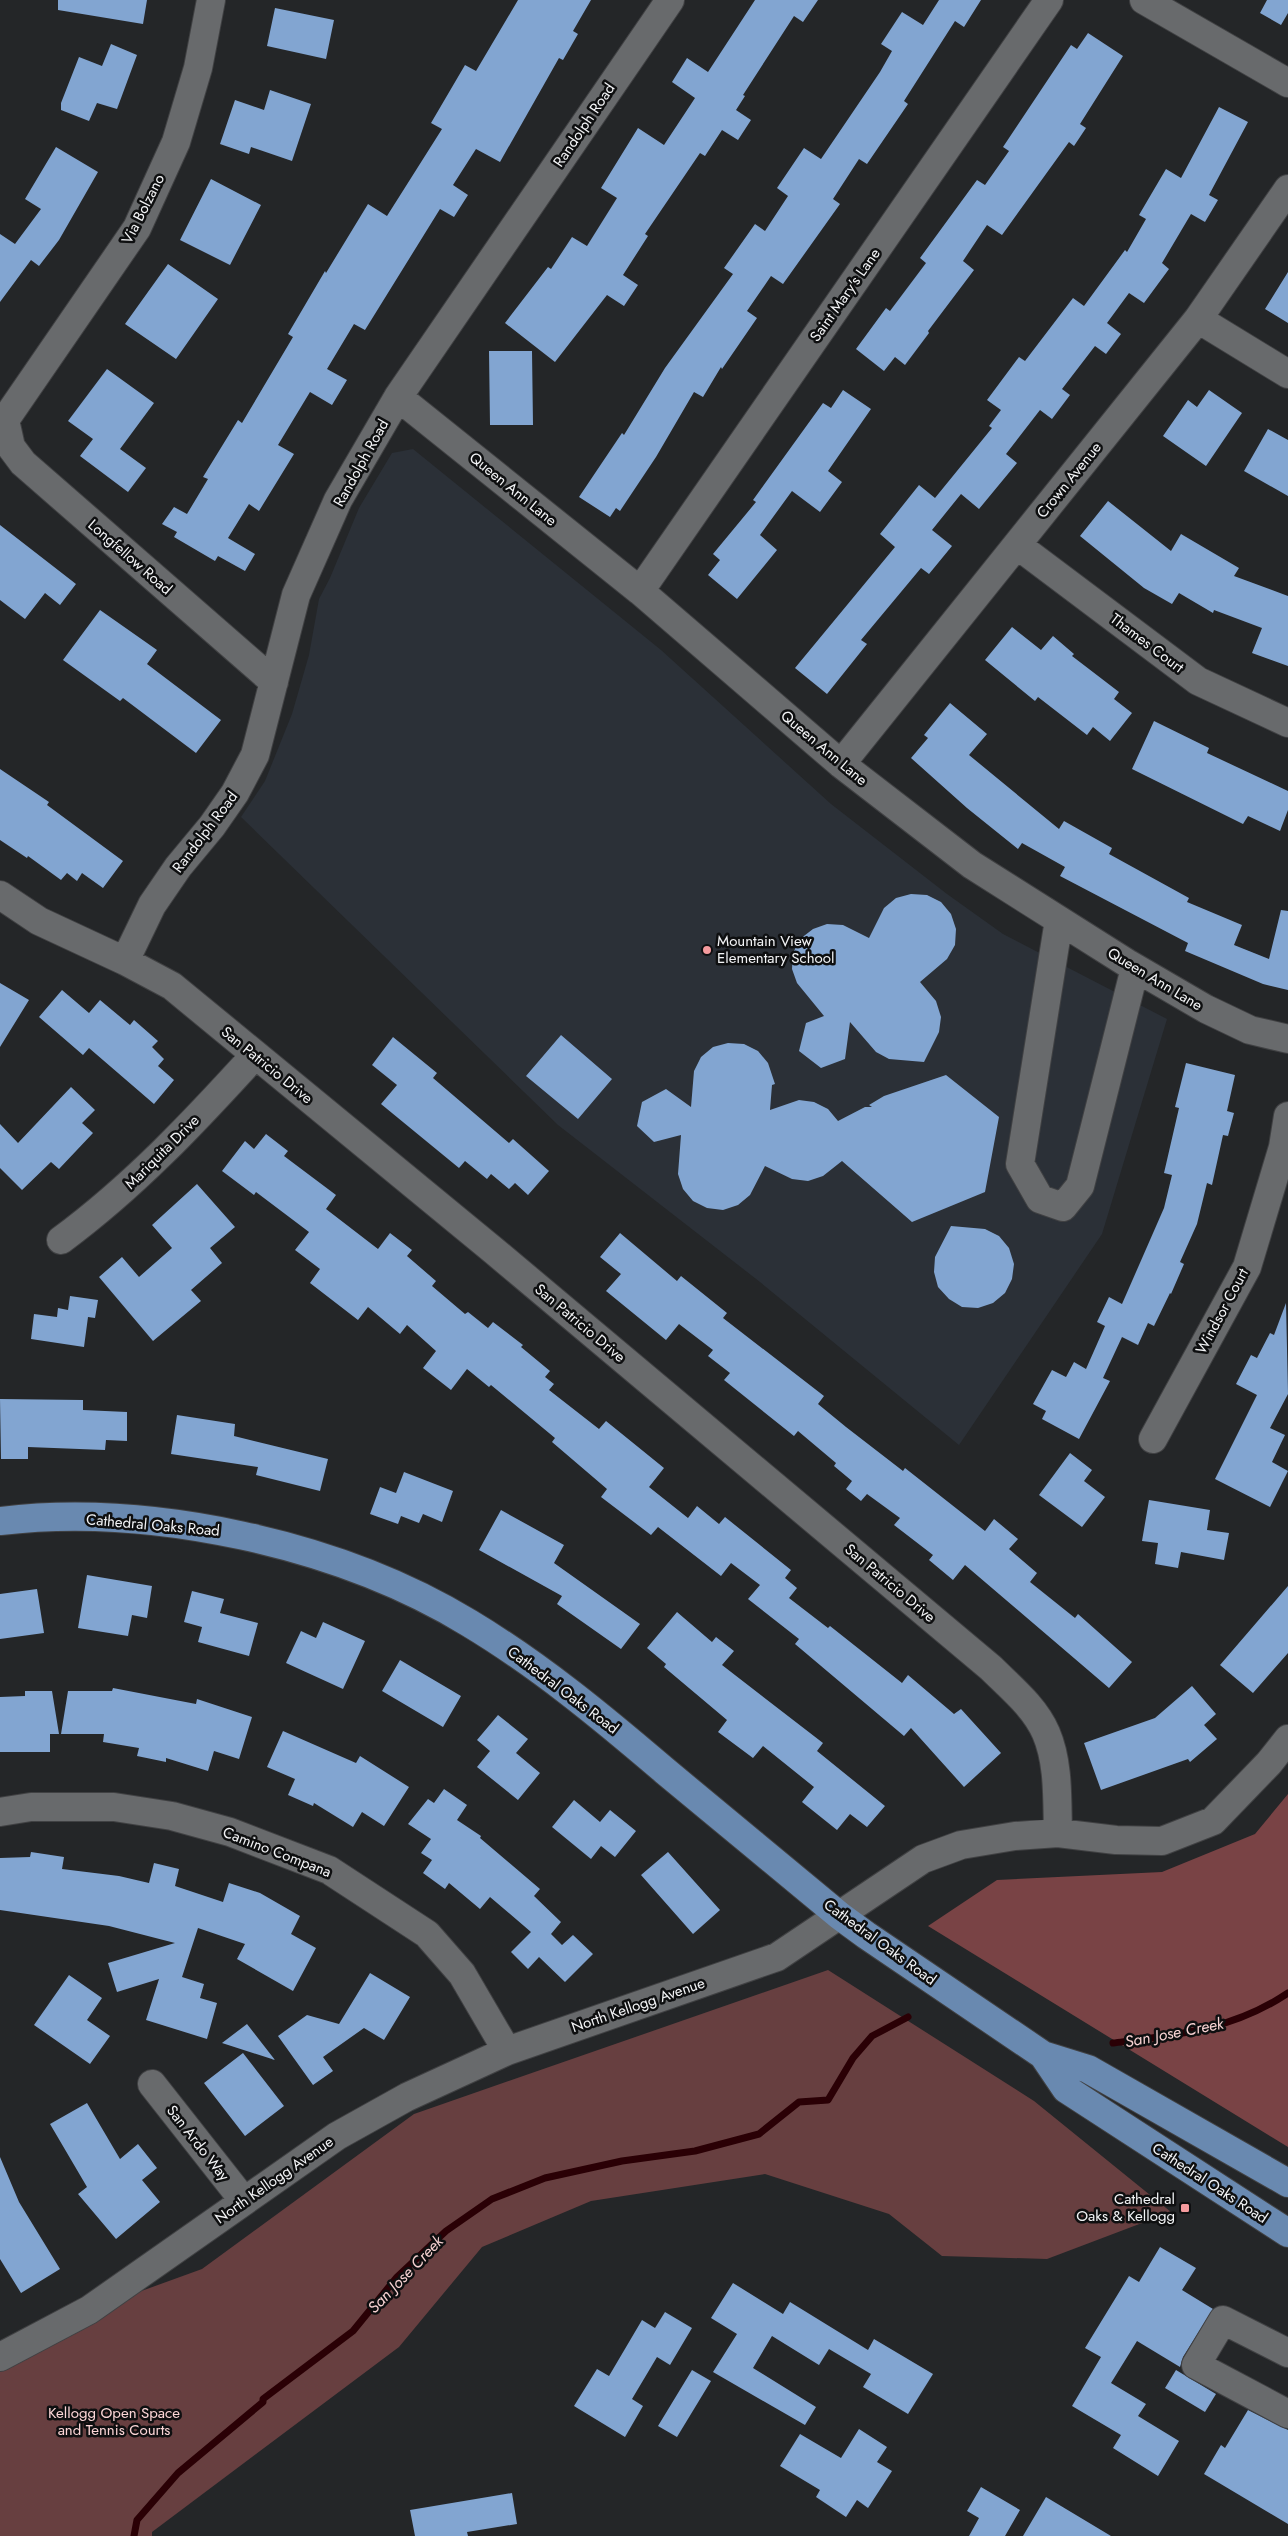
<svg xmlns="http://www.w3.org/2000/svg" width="1288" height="2536" font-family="Jost,sans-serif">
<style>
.built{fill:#2b3037}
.green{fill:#673f40}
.forest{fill:#794345}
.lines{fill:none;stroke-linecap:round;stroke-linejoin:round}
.stream{stroke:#2a0005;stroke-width:7}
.building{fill:#82a5d1}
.minor-casing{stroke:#404143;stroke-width:30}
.major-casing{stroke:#404143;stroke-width:30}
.minor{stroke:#686a6c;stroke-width:28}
.major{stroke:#6989b0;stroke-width:28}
.poi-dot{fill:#f59b9e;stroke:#0e0f10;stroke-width:2}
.labels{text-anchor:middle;stroke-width:5;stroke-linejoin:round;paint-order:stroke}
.street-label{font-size:15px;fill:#f3f4f6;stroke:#0e0f10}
.poi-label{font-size:15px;fill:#f3f4f6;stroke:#0e0f10;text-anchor:start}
.park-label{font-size:15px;fill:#fcd6d7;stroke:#0e0f10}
.water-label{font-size:16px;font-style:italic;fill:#f7d2d2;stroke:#0e0f10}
</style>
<rect width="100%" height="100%" fill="#242628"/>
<!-- built -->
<path class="built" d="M413,449l248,201 170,154 116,90 56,40 164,85 -65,215 -143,211 -199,-163 -202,-157 -317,-308 24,-36 27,-67 17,-59 10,-56 11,-21 29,-70 33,-55z"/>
<!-- green -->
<path class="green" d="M828,1970l206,131 137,111 -124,47 -105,-3 -53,-42 -124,-40 -174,27 -109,46 -83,100 -247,185v4h-152v-179l89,-47 113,-41 212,-155z"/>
<!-- forest -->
<path class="forest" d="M1288,1794v353l-360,-221 69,-46 165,-8 93,-38z"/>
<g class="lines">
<!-- stream -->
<path class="stream" d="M1113,2043c64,-8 120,-13 175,-50
M134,2536l3,-16 41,-47 85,-71v-3l90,-68 44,-54 49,-46 46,-32 53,-21 77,-17 73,-10 64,-17 40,-32 29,-2 25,-42 19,-22 36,-19"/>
</g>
<!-- building -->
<path class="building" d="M58,0h89l-4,24 -85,-14z
M518,0h73l-18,31 5,3 -15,26 -4,-2 -59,104 -24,-13 -23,36 15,10 -14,22 -14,-8 -75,121 -11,-6 -27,45 20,11 -15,25 -22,-13 -32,53 16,9 -35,57 -10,-7 -21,34 27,16 -10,17 -27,-15 -3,5 -41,-24 3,-5 -15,-8 12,-17 13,7 21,-35 -5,-2 35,-57 4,3 51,-86 -5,-3 37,-63 1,2 42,-69 19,12 55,-87 -11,-6 34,-58 11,6z
M755,0h63l-15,22 -9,-6 -51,79 2,1 -9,14 15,10 -13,20 -16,-10 -17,26 -5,-3 -55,81 3,2 -25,39 15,10 -14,21 -17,-11 -52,67 -50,-39 43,-56 3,2 21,-32 15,9 30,-48 -16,-10 37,-60 26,17 31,-47 -23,-16 15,-24 21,14z
M939,0h42l-17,27 -9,-6 -51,80 4,3 -41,60 -8,-5 -26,40 7,5 -57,80 -12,-8 -24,35 10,7 -35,51 -1,-2 -18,30 -9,-5 -38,65 -36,54 -4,-3 -6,9 -31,-20 43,-64 2,2 41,-67 68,-94 -9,-6 31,-44 10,7 23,-35 -11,-8 27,-40 17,11 59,-87 12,-21 -11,-7 21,-32 21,13z
M1267,0h21v13l-7,12 -21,-12z
M275,8l59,12 -8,39 -59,-13z
M1088,33l35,23 -43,68 6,4 -12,18 -5,-4 -67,93 -15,-10 -24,36 11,9 -46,61 1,2 -24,32 -10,-8 -11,14 -28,-22 30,-41 4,3 36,-48 -6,-5 57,-78 8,5 24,-34 -6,-4 68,-102 6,4z
M111,44l26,11 -20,54 -20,-6 -8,18 -28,-11v-7l18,-46 23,9z
M270,90l41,14 -19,57 -41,-14 -2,7 -29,-10 15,-44 29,10z
M1219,107l29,15 -39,73 9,5 -13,22 -14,-8 -29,49 7,6 -25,34 -15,-10 -22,30 14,11 -15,20 -11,-8 -33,43 8,6 -18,24 -12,-9 -34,44 11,9 -38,46 -18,-15 -29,36 20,16 -23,28 -8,-6 -60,72 6,4 -40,50 -32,-26 100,-121 -15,-13 39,-49 16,13 57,-70 -3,-2 12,-16 -14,-10 32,-43 6,4 48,-63 11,8 41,-56 2,2 19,-33 -7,-4 27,-46 15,9z
M56,147l42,25 -39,68 -20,26 -8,-6 -31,42v-68l15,10 26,-35 -16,-10z
M211,179l50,26 -31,60 -50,-25z
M168,264l50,35 -42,60 -51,-35z
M1288,272v51l-23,-14z
M489,351h43l1,74h-43z
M107,369l47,34 -34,46 26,19 -18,24 -48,-36 13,-17 -25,-18z
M843,390l28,19 -43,62 14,11 -22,30 -28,-21 -32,44 17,15 -40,49 -29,-24 12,-15 -7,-6 43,-52 -3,-2 70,-97 8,5z
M1209,390l33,23 -36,53 -43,-30 25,-36 9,7z
M1268,429l20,11v56l-44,-25z
M1108,501l63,50 10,-17 58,34 -5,8 54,20v70l-36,-13 10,-25 -48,-18 -1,3 -34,-20 -7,11 -28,-16 -64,-52z
M0,525l76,59 -16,21 -15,-12 -20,26 -25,-19z
M100,610l57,40 -10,14 74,56 -25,33 -73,-55 -3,3 -57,-41z
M1012,627l29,23 12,-14 21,18 -2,2 47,36 -5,7 18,14 -22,28 -17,-14 -6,8 -49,-38 -3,4 -50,-41z
M950,703l37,31 -18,21 90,74 5,-8 48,27 -3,6 80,44 -2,4 55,23 -8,20 35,14 12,-49 7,1v79l-25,-6 -78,-33 3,-8 -128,-67 5,-9 -43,-24 -4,6 -51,-41 -56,-50 17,-20 -4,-3z
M1154,721l55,27 -2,5 81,38v19l-8,21 -32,-15 -5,8 -111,-55z
M0,769l49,33 -2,3 76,56 -20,27 -21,-15 -5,8 -10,-8 -6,7 -33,-24 -1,2 -27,-18z
M911,894l16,1 14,7 10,12 5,15 -1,16 -8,14 -27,23 16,19 5,16 -2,15 -15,30 -35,-3 -13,-7 -26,-30 -5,37 -24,9 -22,-17 7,-28 18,-7 -27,-33 -5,-14 1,-16 7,-14 13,-10 14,-5 16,1 26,13 15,-30 12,-10z
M0,983l29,17 -29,47z
M62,990l27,23 11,-13 30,25 4,-5 24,21 -6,6 12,12 -6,7 16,14 -20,24 -65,-56 -6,7 -44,-38z
M561,1035l51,44 -34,40 -52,-43z
M393,1037l44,36 -4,5 76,65 4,-4 36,32 -21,24 -13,-12 -6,6 -18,-15 -4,5 -22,-18 -6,7 -78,-64 16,-19 -25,-20z
M728,1043l16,1 14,7 10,12 7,21 -3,1 -2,25 29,-10 15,2 14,7 10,12 27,-14h7l-3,-2 15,-9 62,-21 53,42 -14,75 -73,30 -70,-61 -19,15 -15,5 -16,-2 -27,-13 -15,29 -12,10 -15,5 -16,-2 -14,-7 -10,-12 -5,-15 3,-39 -27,7 -17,-16 5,-24 24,-13 25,18 3,-36 7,-14 12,-10z
M1186,1063l49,12 -8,36 7,2 -6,23 -5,-1 -11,50 -5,-2 -10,41 -17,38 4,2 -13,30 -1,-1 -16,33 -6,-3 -10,22 -16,-8 -19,41 7,3 -31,58 -37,-20 4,-8 -13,-7 19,-34 14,7 8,-15 12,7 19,-43 -8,-4 12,-25 13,7 42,-96 8,-33 -8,-2 15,-65 -4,-1z
M71,1087l24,23 -13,13 11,10 -34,36 -8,-7 -29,28 -22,-22v-44l18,19z
M266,1134l22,17 -4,5 52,39 -10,14 52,40 12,-16 22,17 -5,6 29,25 -4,5 33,28 3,-2 20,16 5,-6 30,23 -2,2 29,24 -5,6 9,7 -5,6 50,39 7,-8 58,47 -15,19 39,31 9,-12 22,18 6,-7 66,53 -6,8 12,10 -8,10 39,30 2,-2 72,57 6,-8 46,39 7,-5 40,44 -37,34 -53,-59 -7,8 -109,-92 4,-5 -51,-40 12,-14 -29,-22 -10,13 -63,-49 -7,8 -50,-38 6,-8 -55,-47 3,-4 -64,-53 -2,2 -22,-18 -16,21 -28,-22 13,-17 -29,-26 -7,9 -32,-27 -10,13 -48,-37 10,-14 -25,-19 14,-18 -53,-40 -2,3 -32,-24 23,-30 9,8z
M197,1184l38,43 -25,21 12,15 -31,27 10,11 -48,40 -54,-64 23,-20 17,20 33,-29 -20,-23z
M951,1226l34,3 14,7 10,12 5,16 -2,15 -7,14 -12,10 -15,5 -16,-1 -13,-8 -11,-12 -4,-15 1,-15z
M620,1233l57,48 4,-5 46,37 -4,5 101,78 -6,8 28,23 57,44 2,-3 80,63 9,-12 24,20 -9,10 28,24 -7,9 45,36 3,-4 54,48 -23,26 -144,-123 -12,15 -24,-20 4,-5 -39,-30 6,-7 -33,-24 -6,7 -15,-12 6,-8 -18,-15 2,-3 -38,-32 -4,5 -70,-56 6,-7 -22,-17 5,-6 -34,-26 -13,16 -60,-49 15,-17 -21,-17z
M70,1296l28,4 -3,18 -7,-1 -4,30 -53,-8 3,-25 23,3 1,-9 10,2z
M1286,1303l2,91 -18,34 15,7 -13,27 16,9 -18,36 -55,-28 42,-84 -21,-11 15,-29 6,3 13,-25 4,2z
M0,1399l83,1v10l44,2v29l-21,-1 -1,10 -77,-3v12h-27z
M177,1415l58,9 -1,12 94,23 -8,32 -64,-16 2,-8 -87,-13z
M1070,1453l22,17 -8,11 21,16 -23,30 -43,-32z
M404,1472l49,19 -11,31 -19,-8 -4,9 -18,-7 -3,8 -28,-10 10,-27 16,6z
M1149,1500l61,10 -3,20 22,3 -5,27 -43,-8 -3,16 -23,-4 3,-21 -16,-2z
M501,1510l63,35 -10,18 86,61 -19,25 -64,-45 5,-8 -83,-46z
M87,1575l65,11 -5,32 -15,-3 -4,21 -50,-8z
M1288,1586v67l-35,40 -33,-28z
M37,1589l7,44 -44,6v-45z
M192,1591l32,8 -4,14 38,10 -9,33 -51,-14 4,-15 -18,-5z
M677,1612l35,30 4,-5 18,14 -12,14 101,78 -6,8 68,55 -18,21 -17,-13 -13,16 -35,-28 12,-15 -51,-41 -10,12 -35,-26 9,-12 -63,-53 2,-3 -19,-16z
M323,1622l42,19 -22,48 -57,-26 15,-32 15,7z
M400,1660l61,36 -18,31 -61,-36z
M1192,1686l24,28 -12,11 13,14 -27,23 -2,-3 -87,31 -17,-47 71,-25z
M113,1688l83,16 1,-5 55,18 -13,42 -25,-8 -6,20 -42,-13v4l-29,-6 2,-8 -36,-6 1,-8h-43l7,-43h44z
M25,1691h27l7,43h-9v18h-50v-55l25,-1z
M498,1715l30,24 -12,14 24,20 -22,27 -41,-33 13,-16 -13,-11z
M283,1731l73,32 4,-7 49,31 -25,39 -22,-14 -9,15 -39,-24 -1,3 -25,-11 7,-16 -28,-12z
M444,1789l23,16 -10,15 24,16 -1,2 60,51 -6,7 27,26 -10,12 11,11 11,-10 20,19 -28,28 -26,-25 -11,12 -17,-17 20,-20 -41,-35 -10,12 -31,-26 -4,6 -22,-16 9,-13 -11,-7 10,-14 -23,-15 20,-25 6,4z
M574,1800l26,22 10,-12 26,21 -21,26 -14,-11 -10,13 -39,-32z
M31,1852l33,5 -2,12 57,7 30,7 5,-20 25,6 -4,17 48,16 6,-19 31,10 40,23 -9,18 25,14 -23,43 -56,-32 8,-15 -47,-16 -16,49 22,7 -4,14 17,5 -10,36 -61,-19 13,-41 -42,13 -9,-29 67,-20 -66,-17 -109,-16v-52l30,-1z
M668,1852l52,58 -27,24 -52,-59z
M370,1973l40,24 -26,43 -20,-12 -41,29 10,14 -20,14 -35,-49 29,-21 32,9z
M69,1975l33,23 -15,22 23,16 -20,28 -56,-39z
M247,2024l28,36 -53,-17z
M243,2053l41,53 -39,30 -41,-53z
M87,2103l33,56 18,-15 19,24 -15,12 18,22 -44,37 -38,-45 9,-7 -37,-63z
M0,2157l19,45 41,67 -39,24 -21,-34z
M1160,2247l36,21 -14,22 31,19 -30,48 -3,10 -43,-26 -26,42 35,21 -8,12 41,25 -21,35 -45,-28 8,-13 -49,-29 29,-49 -16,-9 44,-72 10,6z
M733,2283l50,31 7,-12 78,48 6,-11 59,35 -25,40 -45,-27 8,-13 -42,-25 -10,16 -47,-29 -19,32 63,39 -11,18 -92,-53 24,-38 -26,-16z
M665,2312l27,16 -22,37 -13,-8 -25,42 11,7 -18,31 -51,-31 23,-37 12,7 33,-56 13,8z
M692,2370l19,11 -34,56 -19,-11z
M1176,2370l40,24 -11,18 -40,-24z
M1248,2410l40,20v94l-84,-50 17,-29 4,3z
M859,2429l28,18 -10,15 15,9 -24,37 -11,-8 -11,17 -30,-20 4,-7 -40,-24 20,-32 41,24z
M981,2487l39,23 -15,26h-36l10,-18 -12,-7z
M512,2493l5,31 -50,8 1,4h-53l-5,-26z
M1046,2497l65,39h-88z"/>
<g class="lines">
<defs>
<path id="minor" d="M1144,0l144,83
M1198,319l90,55
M398,397l242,194 201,173 131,101 155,98 79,46 44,21 38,9
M5,420l132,-192 39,-86 22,-74 13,-68
M5,420l6,27 12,16 251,219
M1017,545l181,136 90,42
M640,591l409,-591
M841,764l357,-445 90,-130
M0,895l39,26 86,40 47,25 321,264 498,418c19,19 44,39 55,65 13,30 11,67 12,100
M1059,920l-39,244 20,35 23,8 17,-21 55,-218
M125,961l27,-56 26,-38 34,-41 23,-33 20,-38 41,-160 42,-95 60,-103 272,-397
M61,1240c73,-54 133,-118 194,-185
M1153,1439l94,-172 36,-120 5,-31
M0,1812l31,-5h83l58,9 58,16 99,38 98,64 35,40 45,77
M152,2084l92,117
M1288,2353l-65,-33 -27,45 92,49
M0,2357l89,-47 248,-174 70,-39 100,-46 270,-94 146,-98 38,-14 54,-9 43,-3 58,7 46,1 51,-20 56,-58 19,-24"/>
<path id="major" d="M0,1521c151,-18 339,23 469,102 70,42 134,95 196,148 58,48 117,97 175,145l26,19 177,120 45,14 200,114
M1043,2055l23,34 222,144"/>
</defs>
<!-- minor casing -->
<use href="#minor" class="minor-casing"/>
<!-- major casing -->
<use href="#major" class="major-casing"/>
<!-- minor -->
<use href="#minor" class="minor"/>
<!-- major -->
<use href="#major" class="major"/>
</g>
<!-- markers -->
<g class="poi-dot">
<circle cx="707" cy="950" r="5"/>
<rect x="1180" y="2203" width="10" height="10" rx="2.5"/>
</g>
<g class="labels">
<!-- street labels -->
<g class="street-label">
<text transform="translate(584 125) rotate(-56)" y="5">Randolph Road</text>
<text transform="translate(143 209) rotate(-63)" y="5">Via Bolzano</text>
<text transform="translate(845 295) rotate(-55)" y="5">Saint Mary's Lane</text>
<text transform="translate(361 463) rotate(-61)" y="5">Randolph Road</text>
<text transform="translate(1069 480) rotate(-51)" y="5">Crown Avenue</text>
<text transform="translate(513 489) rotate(39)" y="5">Queen Ann Lane</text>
<text transform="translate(130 557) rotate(41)" y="5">Longfellow Road</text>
<text transform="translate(1147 643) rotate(37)" y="5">Thames Court</text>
<text transform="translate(824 748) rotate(40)" y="5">Queen Ann Lane</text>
<text transform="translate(205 832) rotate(-53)" y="5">Randolph Road</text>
<text transform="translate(1155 979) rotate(31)" y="5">Queen Ann Lane</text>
<text transform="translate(267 1065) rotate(39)" y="5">San Patricio Drive</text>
<text transform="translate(162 1152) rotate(-45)" y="5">Mariquita Drive</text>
<text transform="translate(1222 1311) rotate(-62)" y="5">Windsor Court</text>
<text transform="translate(580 1323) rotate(40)" y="5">San Patricio Drive</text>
<text transform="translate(153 1525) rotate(5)" y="5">Cathedral Oaks Road</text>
<text transform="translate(890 1583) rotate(40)" y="5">San Patricio Drive</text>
<text transform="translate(563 1690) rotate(37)" y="5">Cathedral Oaks Road</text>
<text transform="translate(277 1852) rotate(21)" y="5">Camino Compana</text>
<text transform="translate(880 1942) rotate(36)" y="5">Cathedral Oaks Road</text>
<text transform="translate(638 2005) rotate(-19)" y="5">North Kellogg Avenue</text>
<text transform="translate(198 2143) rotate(52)" y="5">San Ardo Way</text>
<text transform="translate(274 2180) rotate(-35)" y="5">North Kellogg Avenue</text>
<text transform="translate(1210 2183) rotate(33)" y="5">Cathedral Oaks Road</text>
</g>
<!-- poi labels -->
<g class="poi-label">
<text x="717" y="946">Mountain View<tspan x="717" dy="17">Elementary School</tspan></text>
<text x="1175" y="2204" text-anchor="end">Cathedral<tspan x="1175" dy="17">Oaks &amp; Kellogg</tspan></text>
</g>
<!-- park labels -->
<g class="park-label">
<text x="114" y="2418">Kellogg Open Space<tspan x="114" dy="17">and Tennis Courts</tspan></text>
</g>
<!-- water labels -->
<g class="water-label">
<text transform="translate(1174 2032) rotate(-11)" y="6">San Jose Creek</text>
<text transform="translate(405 2274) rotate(-46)" y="6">San Jose Creek</text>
</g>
</g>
</svg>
